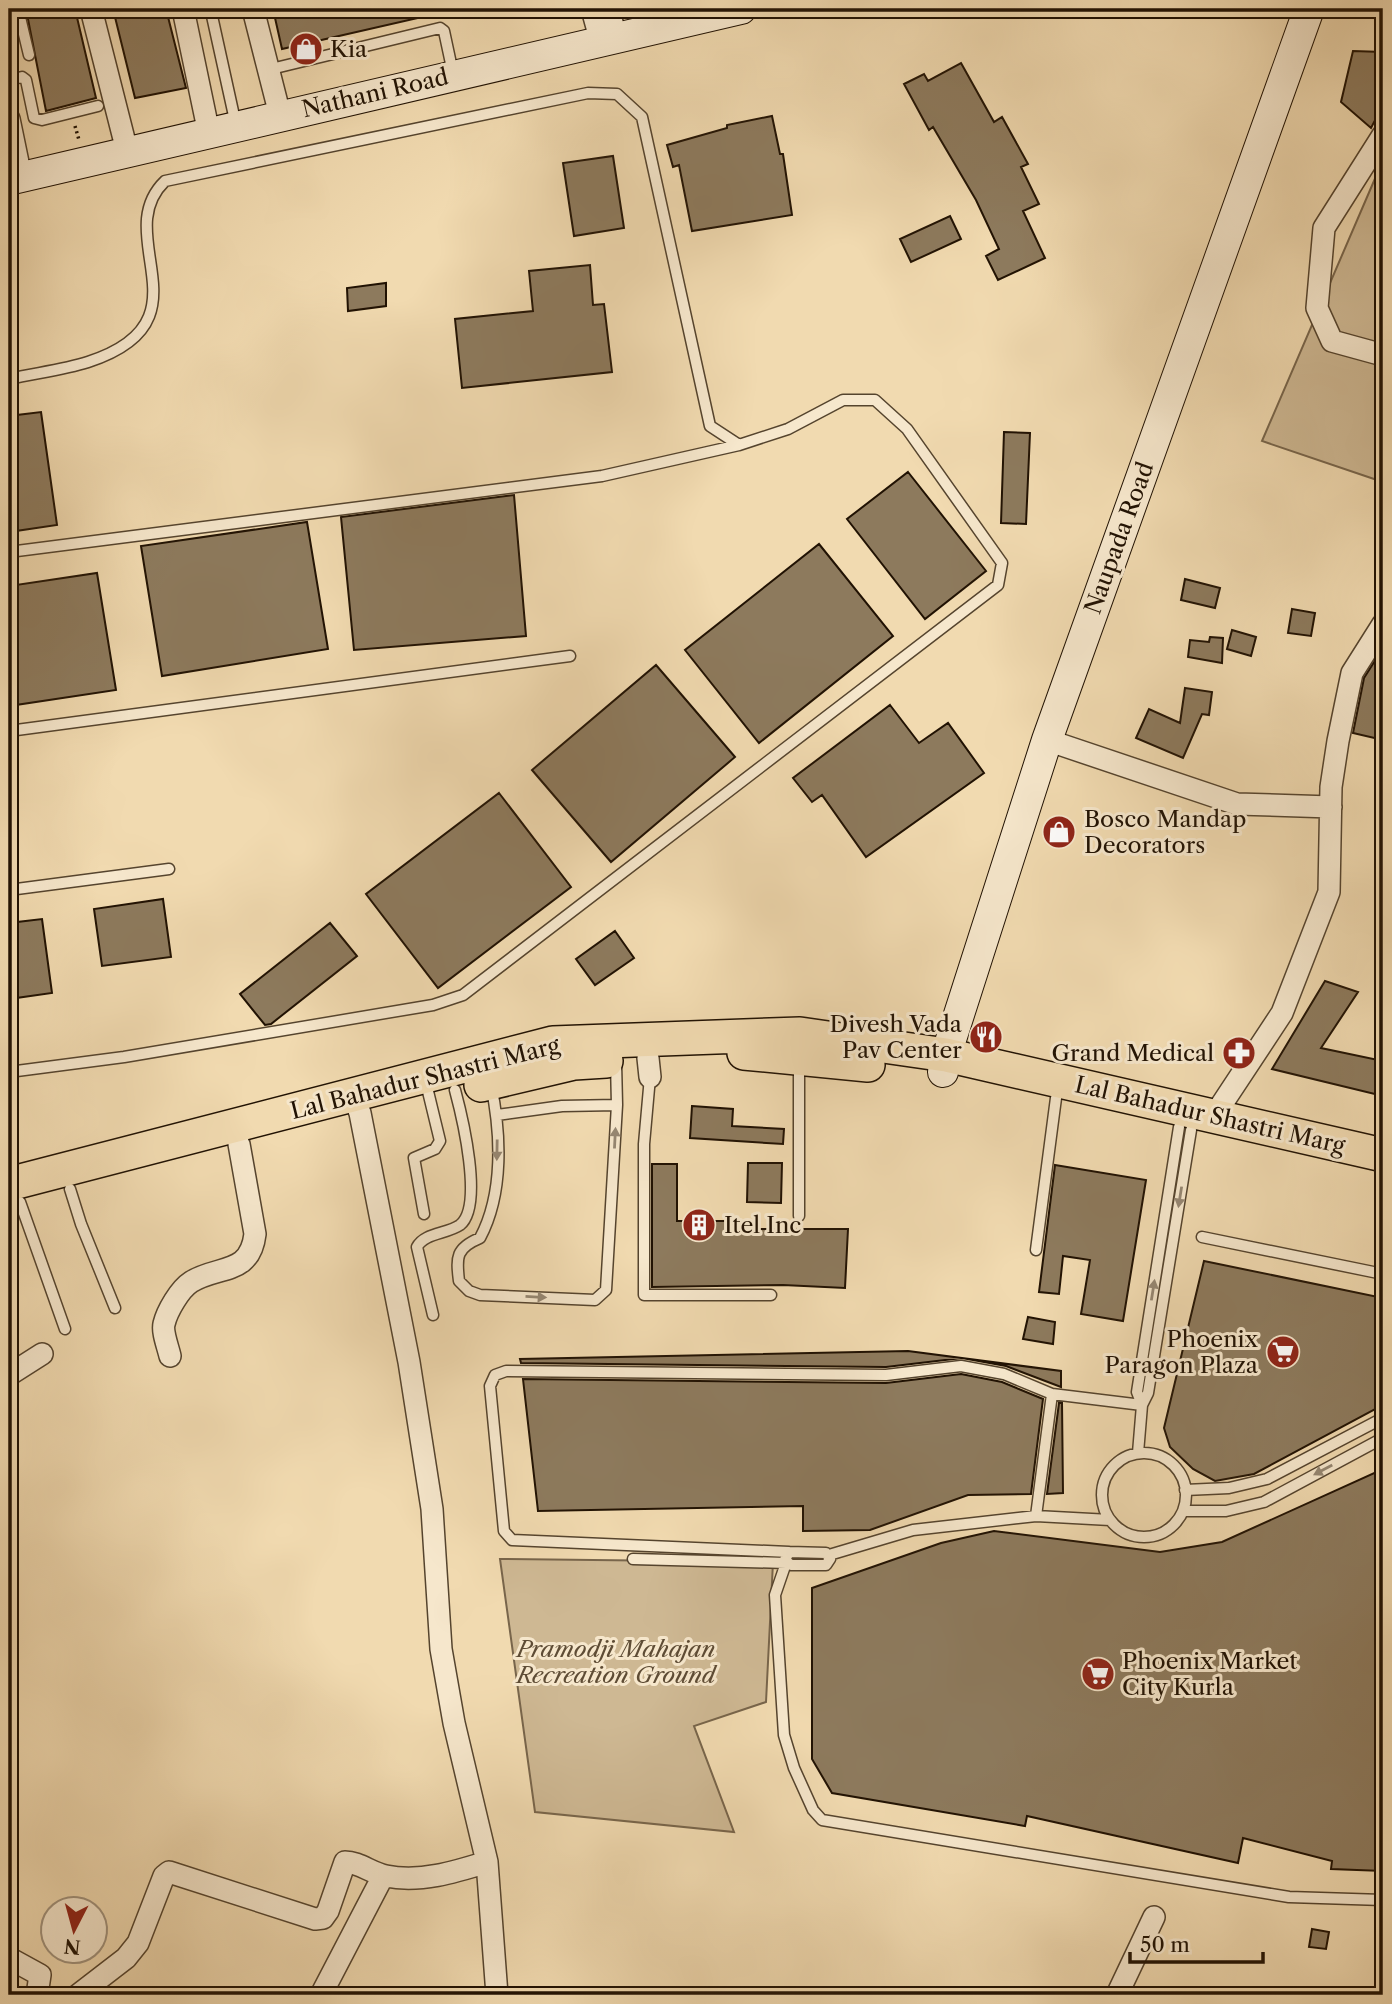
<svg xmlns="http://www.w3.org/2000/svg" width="1392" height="2004" font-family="'Libre Caslon Text',serif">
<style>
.green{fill:#ceb893;stroke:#78654b;stroke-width:2}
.building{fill:#8d7a5d;stroke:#211203;stroke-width:2}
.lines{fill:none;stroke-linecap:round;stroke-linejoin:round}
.lane-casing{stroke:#55442e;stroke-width:13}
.street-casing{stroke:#55442e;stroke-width:24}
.secondary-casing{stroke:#211203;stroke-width:32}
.primary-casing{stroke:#211203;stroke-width:36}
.path{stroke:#211203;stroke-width:3.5;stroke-dasharray:2 3.5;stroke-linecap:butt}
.lane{stroke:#f6e7cc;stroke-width:10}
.street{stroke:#f6e7cc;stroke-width:21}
.secondary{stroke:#f6e7cc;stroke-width:30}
.primary{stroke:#f1dab0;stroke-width:33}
.oneway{fill:#968772}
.labels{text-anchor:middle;stroke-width:6;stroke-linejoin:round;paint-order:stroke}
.poi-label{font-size:23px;fill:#211203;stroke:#f6e7cc;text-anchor:start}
.street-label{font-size:23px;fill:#211203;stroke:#f6e7cc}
.park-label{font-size:23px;font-style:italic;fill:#5e4c35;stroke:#f6e7cc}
</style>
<rect width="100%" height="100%" fill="#f1dab0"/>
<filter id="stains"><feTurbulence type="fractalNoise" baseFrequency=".00286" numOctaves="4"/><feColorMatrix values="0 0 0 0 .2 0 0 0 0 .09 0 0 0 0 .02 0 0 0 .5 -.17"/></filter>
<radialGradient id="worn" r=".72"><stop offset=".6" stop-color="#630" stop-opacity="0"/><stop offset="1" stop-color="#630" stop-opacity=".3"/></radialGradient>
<!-- green -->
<path class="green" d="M1383,160v322l-121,-41z
M500,1559l273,3 -7,140 -72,24 40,106 -199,-20z"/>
<!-- building -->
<path class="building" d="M26,9h49l21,89 -50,13z
M113,9h53l20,79 -51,10z
M273,9h158v6l-149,34z
M1353,51l30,1v53l-12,23 -30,-26z
M961,63l33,59 8,-5 26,47 -7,3 18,37 -16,7 22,47 -47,22 -12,-24 13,-7 -23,-49 -43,-73 -4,3 -25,-46 20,-10 4,7z
M772,116l8,38h3l9,61 -100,16 -13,-66 -6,2 -6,-22 60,-17v-3z
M613,156l11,72 -50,8 -11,-73z
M950,216l11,23 -50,23 -11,-23z
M590,265l3,40 11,-1 8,68 -150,16 -7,-69 78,-8 -4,-40z
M386,283v23l-38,5 -1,-23z
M41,412l16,113 -48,7v-116z
M1004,432l26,1 -4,91 -25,-1z
M908,472l78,99 -61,48 -78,-100z
M514,495l12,141 -172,14 -13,-133z
M307,522l21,127 -166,27 -21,-130z
M819,544l74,92 -134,107 -74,-93z
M97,573l19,117 -107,16v-120z
M1185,579l35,9 -5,20 -34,-8z
M1292,609l23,4 -4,23 -23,-3z
M1232,630l24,7 -5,19 -24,-7z
M1210,637l13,1 -1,25 -34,-6 2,-17 19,2z
M1383,648v92l-30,-7 11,-55z
M656,665l79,92 -124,105 -79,-92z
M1185,688l27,4 -3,23 -7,-1 -19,44 -47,-20 13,-29 31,14z
M890,705l29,38 29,-20 36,50 -118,84 -44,-62 -10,7 -19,-24z
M499,793l72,94 -133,101 -72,-94z
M163,899l8,58 -69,9 -8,-57z
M42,919l10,74 -43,6v-76z
M330,923l27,33 -86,68 -6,1 -25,-31z
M615,931l19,27 -39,27 -19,-26z
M1325,981l33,11 -37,56 62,13v35l-111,-27z
M692,1106l41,3 -1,17 52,3 -1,15 -93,-6z
M748,1163h34l-1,40 -34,-1z
M652,1164h25v57h70v8h101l-3,59 -62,-3 -131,2z
M1055,1165l91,15 -23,141 -42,-7 9,-54 -27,-4 -4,38 -20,-2z
M1204,1261l179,37v107l-129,69 -39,7 -22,-12 -23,-22 -6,-19z
M1028,1317l27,5 -2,22 -30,-5z
M908,1351l153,20v16l-55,-21 -44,-8 -76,9 -365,-4 -1,-4z
M961,1374l41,8 41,17 -12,95 -63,1 -98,35 -67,1v-25l-265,5 -15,-132 363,4z
M1059,1403h3l1,90 -16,1z
M1383,1469v402l-52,-2 1,-8 -89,-23 -5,25 -211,-47 -2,10 -193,-33 -20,-34v-171l129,-45 53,-12 166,21 62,-10z
M1312,1929l17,3 -3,17 -17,-2z"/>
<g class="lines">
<defs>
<path id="lane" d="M18,9l11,46
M655,9l1,4
M212,16l24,109
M267,70l173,-42 4,3 9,42
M9,80l13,-3 4,3 8,38 8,2 56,-14
M9,379c26,-6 54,-9 79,-17 126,-41 20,-126 77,-181l423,-88 29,1 25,23 68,309 29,19 49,-16 55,-29h32l32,29 95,134 -4,22 -535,410 -30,10 -309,52 -115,15
M9,552l593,-76 137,-31
M9,731l561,-75
M9,890l160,-21
M650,1077l-6,67v151h127
M491,1085c10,48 13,108 -11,153 -24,10 -24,19 -21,43l10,10 11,4 115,5 11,-10 11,-185 -1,-43
M497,1115l65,-9 55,-1
M70,1189l11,35 34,84
M20,1202l45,127
M424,1214l-10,-56 21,-9 5,-8 -15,-62
M799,1216v-155
M1202,1237l181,37
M1036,1250l20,-152
M433,1315l-16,-68c7,-14 30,-13 43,-22 24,-19 2,-109 -5,-135
M1142,1405l6,-12 43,-263
M1102 1495a42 42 0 1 1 84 0a42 42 0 1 1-84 0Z
M1138,1453l4,-48 -5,-13 42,-265
M1185,1490l44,-2 38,-9 116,-61
M1183,1511h43l38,-9 119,-64
M1036,1516l16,-122 90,11
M789,1552l-277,-12 -8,-9 -14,-145 5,-11 11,-4 380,4 75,-9 43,8 48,20
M789,1552l37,1 4,6 -4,6h-35l-6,-5z
M829,1555l84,-25 123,-14 74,4
M633,1559l153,4 -11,32 9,140 10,33 19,42 9,10 467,77 94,3"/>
<path id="street" d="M91,9l34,134
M183,9l24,115
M253,9l27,106
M592,9l9,33
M608,9l9,30
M9,119l12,58
M1383,135l-59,93 -7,80 15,33 51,14
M1047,740l190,64 94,3
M648,1058l2,19
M353,1095l7,18 49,249 23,147 9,140 13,74 33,139 10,133
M1214,1116l68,-103 47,-121 2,-105 7,-46 14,-68 31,-49
M170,1356c-2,-9 -8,-24 -6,-32 3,-13 16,-35 27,-42 27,-17 59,-6 64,-48l-16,-90
M9,1375l33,-21
M9,1958l31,17 -3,20
M78,1995l48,-37 12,-15 26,-67 5,-4 146,47 8,-1 5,-7 17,-49c14,0 26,11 41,14 34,7 69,-4 101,-14
M321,1995l62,-119
M1117,1995l37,-78"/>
<path id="secondary" d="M9,180l732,-171
M943,1072l3,-17 101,-315 262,-731"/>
<path id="primary" d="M744,1053l124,12
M481,1085l93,-22 32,-2
M9,1184l544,-141 247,-9 146,21 437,100"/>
</defs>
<!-- lane casing -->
<use href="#lane" class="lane-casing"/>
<!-- street casing -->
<use href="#street" class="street-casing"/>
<!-- secondary casing -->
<use href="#secondary" class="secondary-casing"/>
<!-- primary casing -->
<use href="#primary" class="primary-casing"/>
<!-- path -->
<path class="path" d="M75,126l4,14"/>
<!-- lane -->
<use href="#lane" class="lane"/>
<!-- street -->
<use href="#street" class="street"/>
<!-- secondary -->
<use href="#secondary" class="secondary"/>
<!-- primary -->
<use href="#primary" class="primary"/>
</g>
<!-- one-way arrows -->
<defs><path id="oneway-solid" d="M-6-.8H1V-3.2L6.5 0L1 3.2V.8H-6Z" transform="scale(1.75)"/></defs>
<g class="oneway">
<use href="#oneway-solid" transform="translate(615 1138) rotate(-87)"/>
<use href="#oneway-solid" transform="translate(497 1150) rotate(91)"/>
<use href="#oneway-solid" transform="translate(1180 1197) rotate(99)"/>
<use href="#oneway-solid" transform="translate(1153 1290) rotate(-81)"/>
<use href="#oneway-solid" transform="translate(536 1297) rotate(3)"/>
<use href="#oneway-solid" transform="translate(1323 1470) rotate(152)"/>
</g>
<!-- icons -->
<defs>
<symbol id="shop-disc" viewBox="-11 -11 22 22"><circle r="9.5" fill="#8f2418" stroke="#f6e7cc"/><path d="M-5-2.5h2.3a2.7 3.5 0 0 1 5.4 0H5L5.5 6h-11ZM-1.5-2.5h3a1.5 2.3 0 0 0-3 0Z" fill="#fff"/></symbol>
<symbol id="restaurant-disc" viewBox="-11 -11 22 22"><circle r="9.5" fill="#8f2418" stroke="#f6e7cc"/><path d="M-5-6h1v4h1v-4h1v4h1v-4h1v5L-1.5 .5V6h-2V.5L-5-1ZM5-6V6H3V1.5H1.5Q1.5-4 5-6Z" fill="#fff"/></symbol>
<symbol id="pharmacy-disc" viewBox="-11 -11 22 22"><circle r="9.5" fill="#8f2418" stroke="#f6e7cc"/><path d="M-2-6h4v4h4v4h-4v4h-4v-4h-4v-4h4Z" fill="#fff"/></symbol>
<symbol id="building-disc" viewBox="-11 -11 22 22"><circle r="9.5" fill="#8f2418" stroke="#f6e7cc"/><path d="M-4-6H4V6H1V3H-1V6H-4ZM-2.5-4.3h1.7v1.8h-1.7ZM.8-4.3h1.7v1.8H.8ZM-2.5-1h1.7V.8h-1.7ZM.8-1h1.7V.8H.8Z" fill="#fff"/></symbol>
<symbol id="supermarket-disc" viewBox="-11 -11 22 22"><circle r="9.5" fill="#8f2418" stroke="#f6e7cc"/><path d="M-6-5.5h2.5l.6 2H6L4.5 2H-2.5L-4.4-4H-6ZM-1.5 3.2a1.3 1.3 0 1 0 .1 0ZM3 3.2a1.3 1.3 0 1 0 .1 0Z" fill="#fff"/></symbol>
</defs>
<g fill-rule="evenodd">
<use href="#shop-disc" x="287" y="30" width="38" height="38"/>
<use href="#shop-disc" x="1040" y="813" width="38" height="38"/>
<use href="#restaurant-disc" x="967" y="1018" width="38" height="38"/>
<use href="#pharmacy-disc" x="1220" y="1034" width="38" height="38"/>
<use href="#building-disc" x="680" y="1206" width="38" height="38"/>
<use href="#supermarket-disc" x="1264" y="1333" width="38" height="38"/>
<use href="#supermarket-disc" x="1079" y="1655" width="38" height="38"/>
</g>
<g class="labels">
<!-- poi labels -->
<g class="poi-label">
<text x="330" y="57">Kia</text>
<text x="1084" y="827">Bosco Mandap<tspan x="1084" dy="26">Decorators</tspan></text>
<text x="962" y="1032" text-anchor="end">Divesh Vada<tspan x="962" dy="26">Pav Center</tspan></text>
<text x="1214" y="1061" text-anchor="end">Grand Medical</text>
<text x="724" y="1233">Itel Inc</text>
<text x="1258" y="1347" text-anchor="end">Phoenix<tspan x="1258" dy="26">Paragon Plaza</tspan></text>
<text x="1122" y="1669">Phoenix Market<tspan x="1122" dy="26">City Kurla</tspan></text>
</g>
<!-- street labels -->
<g class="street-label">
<text transform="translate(375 93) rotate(-13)" y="8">Nathani Road</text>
<text transform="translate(1119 538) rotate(-70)" y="8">Naupada Road</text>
<text transform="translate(425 1078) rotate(-14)" y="8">Lal Bahadur Shastri Marg</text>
<text transform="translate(1210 1115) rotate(13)" y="8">Lal Bahadur Shastri Marg</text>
</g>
<!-- park labels -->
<g class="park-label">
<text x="616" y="1657">Pramodji Mahajan<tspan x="616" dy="26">Recreation Ground</tspan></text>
</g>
</g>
<!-- margin -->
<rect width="1392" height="2004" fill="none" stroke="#f1dab0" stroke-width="35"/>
<rect x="10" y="10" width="1371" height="1983" fill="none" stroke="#211203" stroke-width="3.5"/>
<rect x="18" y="18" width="1357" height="1969" fill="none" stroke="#211203" stroke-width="2"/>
<!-- north arrow -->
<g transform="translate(74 1930) rotate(186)"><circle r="33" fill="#f6e7cc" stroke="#a1927c" stroke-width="2"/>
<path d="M0-5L12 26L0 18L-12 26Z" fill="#8f2418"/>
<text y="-10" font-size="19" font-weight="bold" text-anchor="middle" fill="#211203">N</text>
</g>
<!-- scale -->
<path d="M1130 1952v10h133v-10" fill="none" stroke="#211203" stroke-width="3.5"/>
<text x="1140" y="1952" font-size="21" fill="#211203" stroke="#f6e7cc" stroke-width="5" paint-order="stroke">50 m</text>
<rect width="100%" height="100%" filter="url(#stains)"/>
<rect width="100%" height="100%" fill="url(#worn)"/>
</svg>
